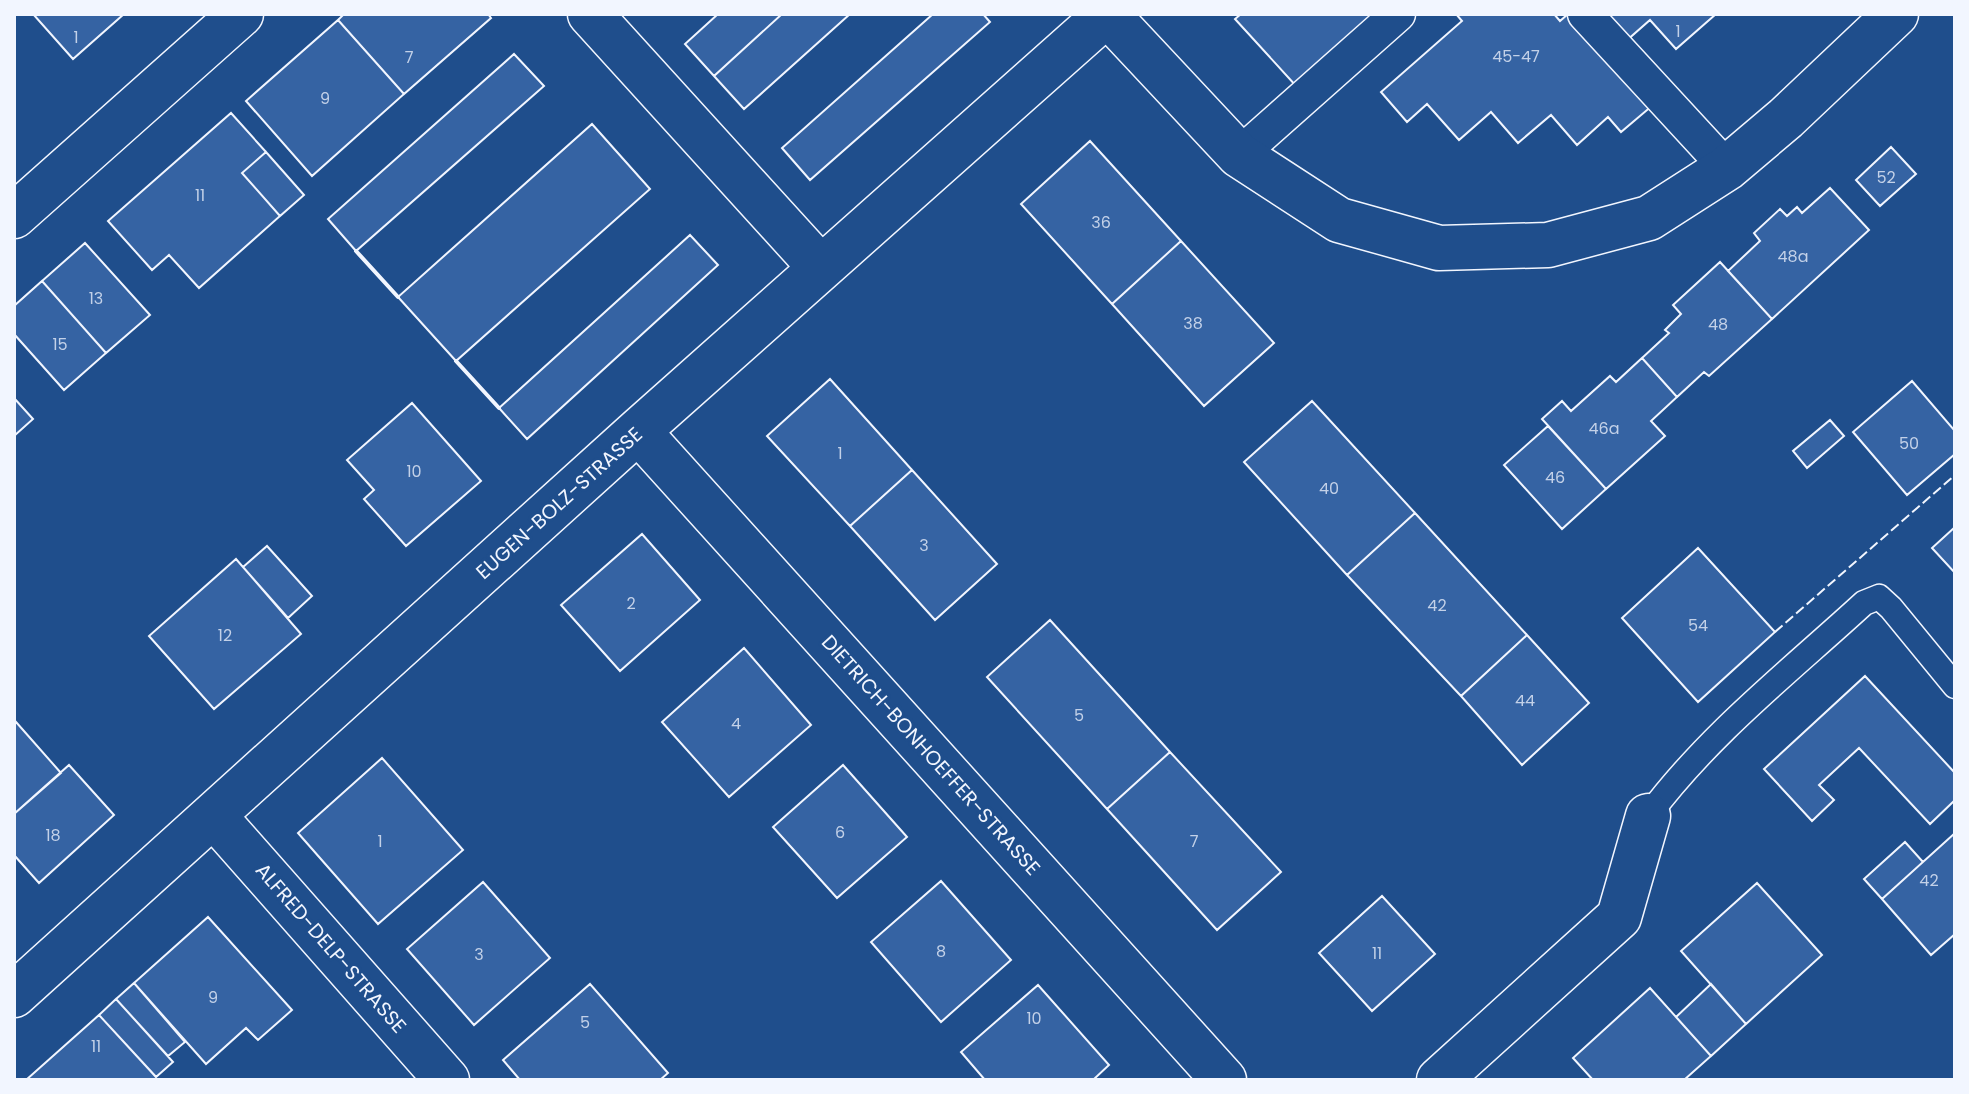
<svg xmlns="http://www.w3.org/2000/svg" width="1969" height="1094" font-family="Poppins,sans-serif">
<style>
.building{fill:#3563a3;stroke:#f2f6ff;stroke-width:2}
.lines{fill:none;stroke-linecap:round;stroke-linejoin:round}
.service-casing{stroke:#f2f6ff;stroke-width:27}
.pedestrian-casing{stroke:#f2f6ff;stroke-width:37}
.minor-casing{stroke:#f2f6ff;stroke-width:47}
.service{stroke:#1f4e8c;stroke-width:24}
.pedestrian{stroke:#1f4e8c;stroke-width:34}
.minor{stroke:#1f4e8c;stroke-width:44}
.fence{stroke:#f2f6ff;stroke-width:2;stroke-dasharray:10 4;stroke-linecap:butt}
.wall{stroke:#f2f6ff;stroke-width:4}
.labels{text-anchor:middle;stroke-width:6;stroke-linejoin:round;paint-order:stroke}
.number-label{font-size:16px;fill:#c3d1e8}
.street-label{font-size:20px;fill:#f2f6ff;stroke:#1f4e8c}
</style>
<rect width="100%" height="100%" fill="#1f4e8c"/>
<!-- building -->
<path class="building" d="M33,14h91l-51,45z
M344,14h144l3,4 -87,76 -66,-74z
M718,14h64l-68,62 -29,-32z
M782,14h68l-106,95 -30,-33z
M933,14h50l7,8 -180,158 -28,-32z
M1241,14h135l-79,73 -62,-68z
M1456,14h98l6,7 8,-7h5l80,91 -32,27 -13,-15 -31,28 -26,-30 -33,28 -27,-31 -32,28 -32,-36 -20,18 -26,-30 81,-71z
M1602,14h114l-40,35 -26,-29 -24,21z
M338,20l66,74 -92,82 -66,-75z
M514,54l30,32 -188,165 -28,-32z
M231,113l35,39 -24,21 38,43 -81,72 -30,-33 -17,15 -44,-49z
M592,124l58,65 -194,172 -58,-64z
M1090,141l91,100 -69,63 -91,-100z
M1891,147l25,27 -36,32 -24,-26z
M266,152l38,43 -24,21 -38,-43z
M1830,188l39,42 -97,89 -44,-48 32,-30 -6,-8 26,-24 7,7 10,-9 5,6z
M690,235l28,30 -191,174 -28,-31z
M1181,241l93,102 -70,63 -92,-102z
M85,243l65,72 -44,38 -64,-72z
M1720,262l52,57 -63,57 -5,-4 -27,25 -35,-39 27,-25 -4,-3 16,-16 -8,-9z
M42,281l64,72 -42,37 -50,-56v-28z
M1642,358l35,39 -26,24 14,15 -59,53 -64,-70 20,-18 9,10 39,-35 6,6z
M830,379l82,91 -62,56 -83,-90z
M1912,381l43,50v23l-48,41 -54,-63z
M14,398l19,21 -19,17z
M1312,401l103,112 -68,62 -103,-113z
M412,403l69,78 -75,65 -42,-47 10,-9 -27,-30z
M1830,420l14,16 -37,32 -14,-17z
M1548,426l58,63 -44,40 -58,-64z
M912,470l85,94 -62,56 -85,-94z
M1415,513l112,122 -66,61 -114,-121z
M1955,527v46l-23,-25z
M642,534l58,66 -80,71 -59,-66z
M267,546l45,50 -24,22 -45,-51z
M1698,548l77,84 -77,70 -76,-84z
M236,559l65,75 -87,75 -65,-73z
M1050,620l120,132 -63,57 -120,-132z
M1527,635l62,68 -67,62 -61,-69z
M744,648l67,77 -82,72 -67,-75z
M1865,676l90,97v27l-25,24 -71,-76 -40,37 15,15 -22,21 -48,-52z
M16,722l45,51 -47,41v-90z
M1170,752l111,120 -64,58 -110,-121z
M382,758l81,92 -85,74 -80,-91z
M69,765l45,50 -75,68 -25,-28v-41z
M843,765l64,72 -70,61 -64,-71z
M1955,833v101l-24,21 -49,-56z
M1905,842l18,20 -41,37 -18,-20z
M941,881l70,79 -70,62 -70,-80z
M483,882l67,76 -76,67 -67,-76z
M1757,883l65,72 -76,69 -65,-73z
M1382,896l53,58 -63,57 -53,-58z
M208,917l84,93 -34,30 -12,-12 -40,36 -72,-81z
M134,983l51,59 -17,14 -52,-57z
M590,984l78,89 -8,7h-140l-17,-20z
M1711,984l35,40 -35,32 -35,-39z
M1038,985l71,80 -16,15h-108l-24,-28z
M1650,988l61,68 -27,24h-91l-20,-22z
M116,999l57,63 -17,15 -57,-62z
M99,1015l60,65h-133z"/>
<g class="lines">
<defs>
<path id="service" d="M1648,816c61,-82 142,-145 216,-213l15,-6 12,11 64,78"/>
<path id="pedestrian" d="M1585,14l142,154
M1239,155l159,-141"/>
<path id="minor" d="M590,14l231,254
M1107,14l132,141 100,65 100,28 109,-3 101,-27 78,-50 59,-50 110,-104
M14,216l227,-202
M638,431l586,649
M214,816l233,264
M14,995l624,-564 469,-417
M1439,1080l180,-163 29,-101"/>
</defs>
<!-- service casing -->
<use href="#service" class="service-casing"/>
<!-- pedestrian casing -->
<use href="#pedestrian" class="pedestrian-casing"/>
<!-- minor casing -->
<use href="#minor" class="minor-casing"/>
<!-- service -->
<use href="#service" class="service"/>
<!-- pedestrian -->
<use href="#pedestrian" class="pedestrian"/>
<!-- minor -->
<use href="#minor" class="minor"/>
<!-- fence -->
<path class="fence" d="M1775,632l180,-157"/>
<!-- wall -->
<path class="wall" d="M356,251l42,46
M456,361l43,47"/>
</g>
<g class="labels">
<!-- number labels -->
<g class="number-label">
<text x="1678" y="37">1</text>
<text x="76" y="43">1</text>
<text x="1516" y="62">45-47</text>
<text x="409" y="63">7</text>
<text x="325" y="104">9</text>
<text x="1886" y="183">52</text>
<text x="200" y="201">11</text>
<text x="1101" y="228">36</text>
<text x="1793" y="262">48a</text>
<text x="96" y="304">13</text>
<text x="1193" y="329">38</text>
<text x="1718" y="330">48</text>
<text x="60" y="350">15</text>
<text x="1604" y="434">46a</text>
<text x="1909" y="449">50</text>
<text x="840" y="459">1</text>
<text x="414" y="477">10</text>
<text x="1555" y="483">46</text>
<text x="1329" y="494">40</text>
<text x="924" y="551">3</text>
<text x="631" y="609">2</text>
<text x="1437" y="611">42</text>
<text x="1698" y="631">54</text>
<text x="225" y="641">12</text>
<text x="1525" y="706">44</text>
<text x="1079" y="721">5</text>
<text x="736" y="729">4</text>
<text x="840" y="838">6</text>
<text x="53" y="841">18</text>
<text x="380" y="847">1</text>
<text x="1194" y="847">7</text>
<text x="1929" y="886">42</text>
<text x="941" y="957">8</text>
<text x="1377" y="959">11</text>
<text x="479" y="960">3</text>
<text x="213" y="1003">9</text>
<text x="1034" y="1024">10</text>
<text x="585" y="1028">5</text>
<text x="96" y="1052">11</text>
</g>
<!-- street labels -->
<g class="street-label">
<text transform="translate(559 503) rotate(-42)" y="7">EUGEN-BOLZ-STRASSE</text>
<text transform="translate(931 755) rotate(48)" y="7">DIETRICH-BONHOEFFER-STRASSE</text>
<text transform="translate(331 948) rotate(49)" y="7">ALFRED-DELP-STRASSE</text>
</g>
</g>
<!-- border -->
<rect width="1969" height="1094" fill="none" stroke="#f2f6ff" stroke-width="32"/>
</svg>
